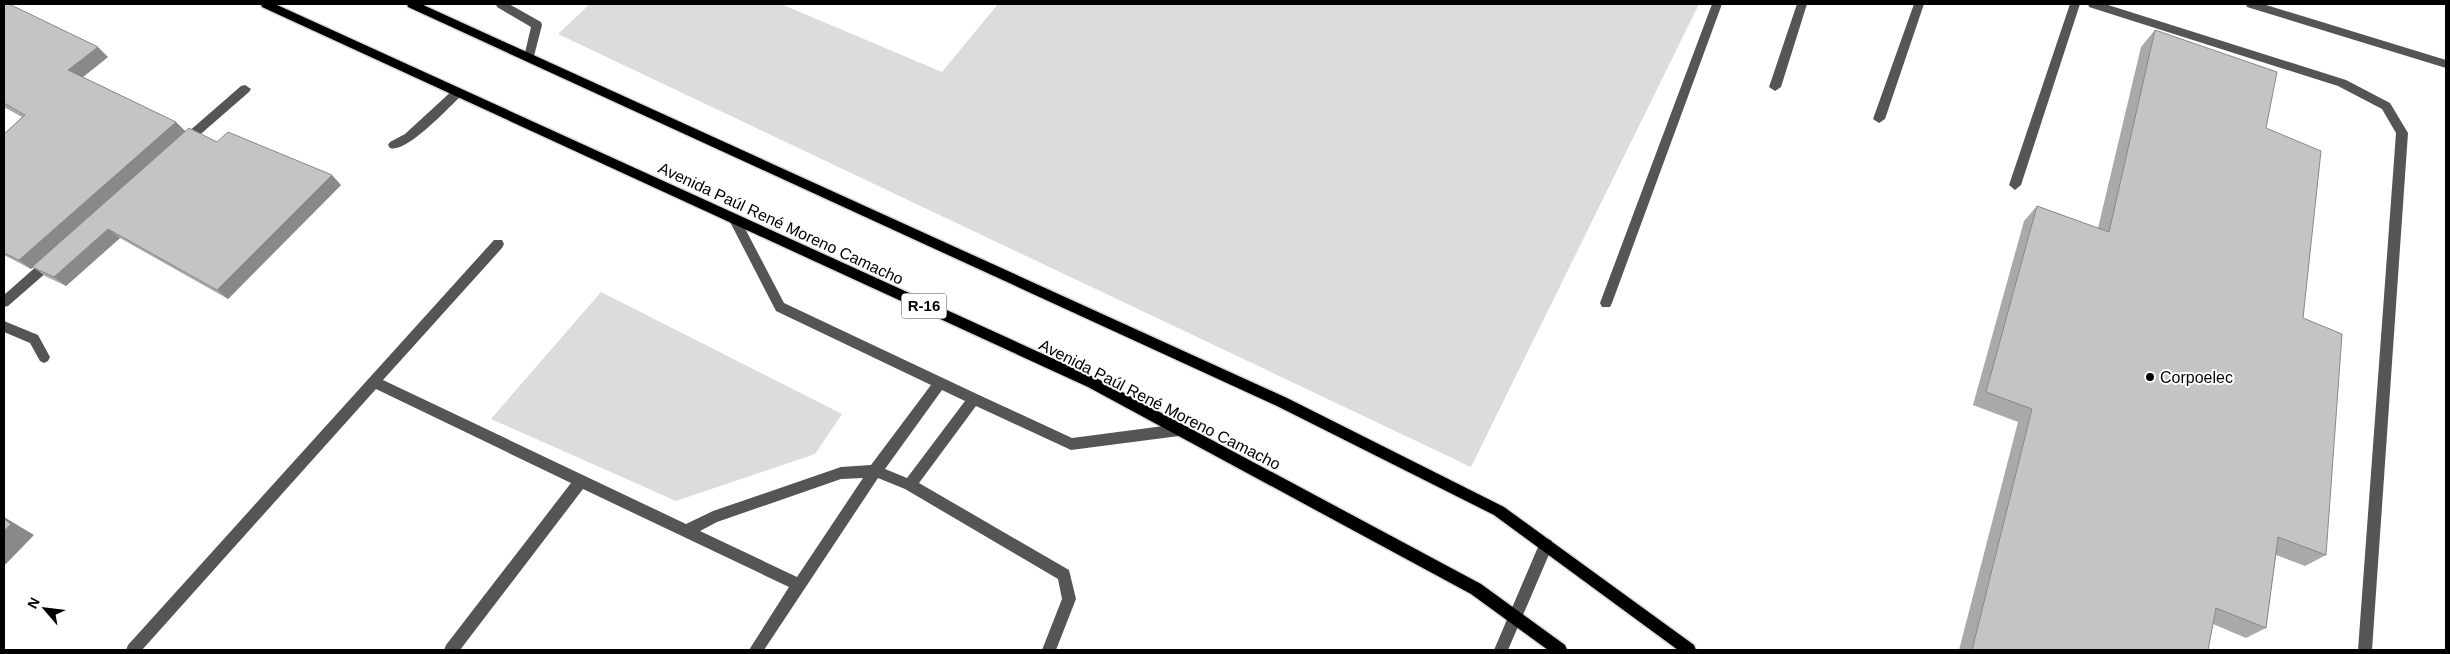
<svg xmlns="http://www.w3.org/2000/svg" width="2450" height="654" font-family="Arial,sans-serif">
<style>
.green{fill:#dcdcdc}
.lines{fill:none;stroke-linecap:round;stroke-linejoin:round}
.major-casing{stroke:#dbdbdb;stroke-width:3}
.minor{fill:#555;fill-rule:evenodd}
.major{fill:#000;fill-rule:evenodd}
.wall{fill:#a9a9a9}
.shaded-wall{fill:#898989}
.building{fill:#c4c4c4;stroke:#898989}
.poi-dot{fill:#000;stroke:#fff;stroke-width:2}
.labels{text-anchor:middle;stroke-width:4;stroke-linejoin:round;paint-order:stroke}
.shield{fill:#fff;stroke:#4c4c4c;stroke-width:1}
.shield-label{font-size:15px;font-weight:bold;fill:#000}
.street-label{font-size:16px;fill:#000;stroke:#fff}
.poi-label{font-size:16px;fill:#000;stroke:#fff;text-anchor:start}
</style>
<rect width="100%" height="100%" fill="#fff"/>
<!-- green -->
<path class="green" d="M590,4h191l161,68 56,-68h701l-228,463 -913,-433z
M601,292l241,122 -27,40 -139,47 -185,-82z"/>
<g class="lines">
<defs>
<path id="major" d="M261,4h14l823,375 383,205 84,61 2,5h-19l-77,-56 -383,-207 -826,-380z
M407,4h14l866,394 217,109 190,138 2,5h-18l-184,-135 -217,-109 -869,-399z"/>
</defs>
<!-- major casing -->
<use href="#major" class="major-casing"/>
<!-- minor -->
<path class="minor" d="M496,4h13l32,18 1,3 -9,35h-8l-1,-3 7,-30 -34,-20z
M1712,4h10l-110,299 -2,4h-8l-2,-4z
M1797,4h10l-26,83 -6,4 -6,-4z
M1914,4h10l-39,115 -6,4 -6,-4z
M2070,4h10l-59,181 -6,5 -6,-5z
M2088,4h17l241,76 44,23 18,30 -36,517h-14l38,-517 -14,-24 -44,-23 -249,-79z
M2246,4h17l183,56v8l-199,-61z
M245,85l6,4 -2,3 -62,54h-8l-2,-3 2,-3 62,-54z
M458,88l6,4 -2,3c-13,12 -56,59 -72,53l-2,-3 2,-3 15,-8 49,-45z
M735,215l4,2 45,86 195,92 93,43 107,-14 5,2 2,4 -2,4 -5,2 -108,14 -95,-44 -57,77 150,87 7,29 -20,51h-14l20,-51 -4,-20 -153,-90 -27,-11 -114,172h-15l40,-63 -206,-98 -123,161h-16l2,-5 125,-162 -195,-94 -234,261h-16l2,-5 366,-405h8l2,4 -2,4 -119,132 303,144 27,-13 128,-44 30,-2 60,-80 -155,-74 -47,-91zM942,390l23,11 -58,77 -22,-9zM863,478l-66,99 -97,-46 17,-9 124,-43z
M51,256l4,1 2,4 -2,4 -47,41 -4,1v-12l43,-38z
M4,321l34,14 12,22 -2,4 -4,2 -4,-2 -10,-18 -26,-11z
M1546,539l5,1 2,5 -45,105h-14l47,-110z"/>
<!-- major -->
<use href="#major" class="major"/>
</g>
<!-- wall -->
<path class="wall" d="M4,4l104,53 -25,20 93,45 10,10 155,53 -113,114 -108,-61 -54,48 -21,-10 -12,-9 -2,2 -27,-14v-121l18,-17 -18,-10z
M2155,30l111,98 37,190 23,237 -21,11 -29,-11 -10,73 -20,10 -33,-14 -5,26h-249l59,-228 -45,-17 51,-184 13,-15 61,22 43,-181z"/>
<!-- shaded-wall -->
<path class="shaded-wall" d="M98,47l10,10 -29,23 -11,-10z
M176,122l10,10 -155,137 -12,-9z
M332,175l9,10 -113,114 -11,-9z
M108,229l12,9 -54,48 -12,-9z
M4,517l30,18 -30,31z"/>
<!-- building -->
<path class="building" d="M4,4h5l89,43 -30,23 108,52 -157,138 -15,-7v-119l21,-19 -21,-12z
M2155,30l122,42 -11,56 55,23 -18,167 39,16 -16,221 -48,-18 -12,91 -50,-20 -8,42h-236l60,-241 -46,-17 51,-186 72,26z
M189,128l28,14 11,-10 104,43 -115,115 -109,-61 -54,48 -22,-10z
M4,519l7,5 -7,7z"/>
<!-- markers -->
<circle class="poi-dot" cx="2150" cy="377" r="5"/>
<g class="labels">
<!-- shield labels -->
<rect class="shield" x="901.5" y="293.5" width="45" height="25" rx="4"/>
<g class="shield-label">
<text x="924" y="311">R-16</text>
</g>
<!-- street labels -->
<g class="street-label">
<text transform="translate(781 223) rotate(25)" y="6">Avenida Paúl René Moreno Camacho</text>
<text transform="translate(1160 404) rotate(27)" y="6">Avenida Paúl René Moreno Camacho</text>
</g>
<!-- poi labels -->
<g class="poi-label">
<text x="2160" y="383">Corpoelec</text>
</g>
</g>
<!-- border -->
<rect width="2450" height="654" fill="none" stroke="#000000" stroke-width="10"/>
<!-- north arrow -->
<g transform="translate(45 609) rotate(298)" stroke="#ffffff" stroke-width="4" paint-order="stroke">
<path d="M0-4L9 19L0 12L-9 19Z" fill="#000000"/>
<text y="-8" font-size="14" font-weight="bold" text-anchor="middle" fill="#000000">N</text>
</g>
</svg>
